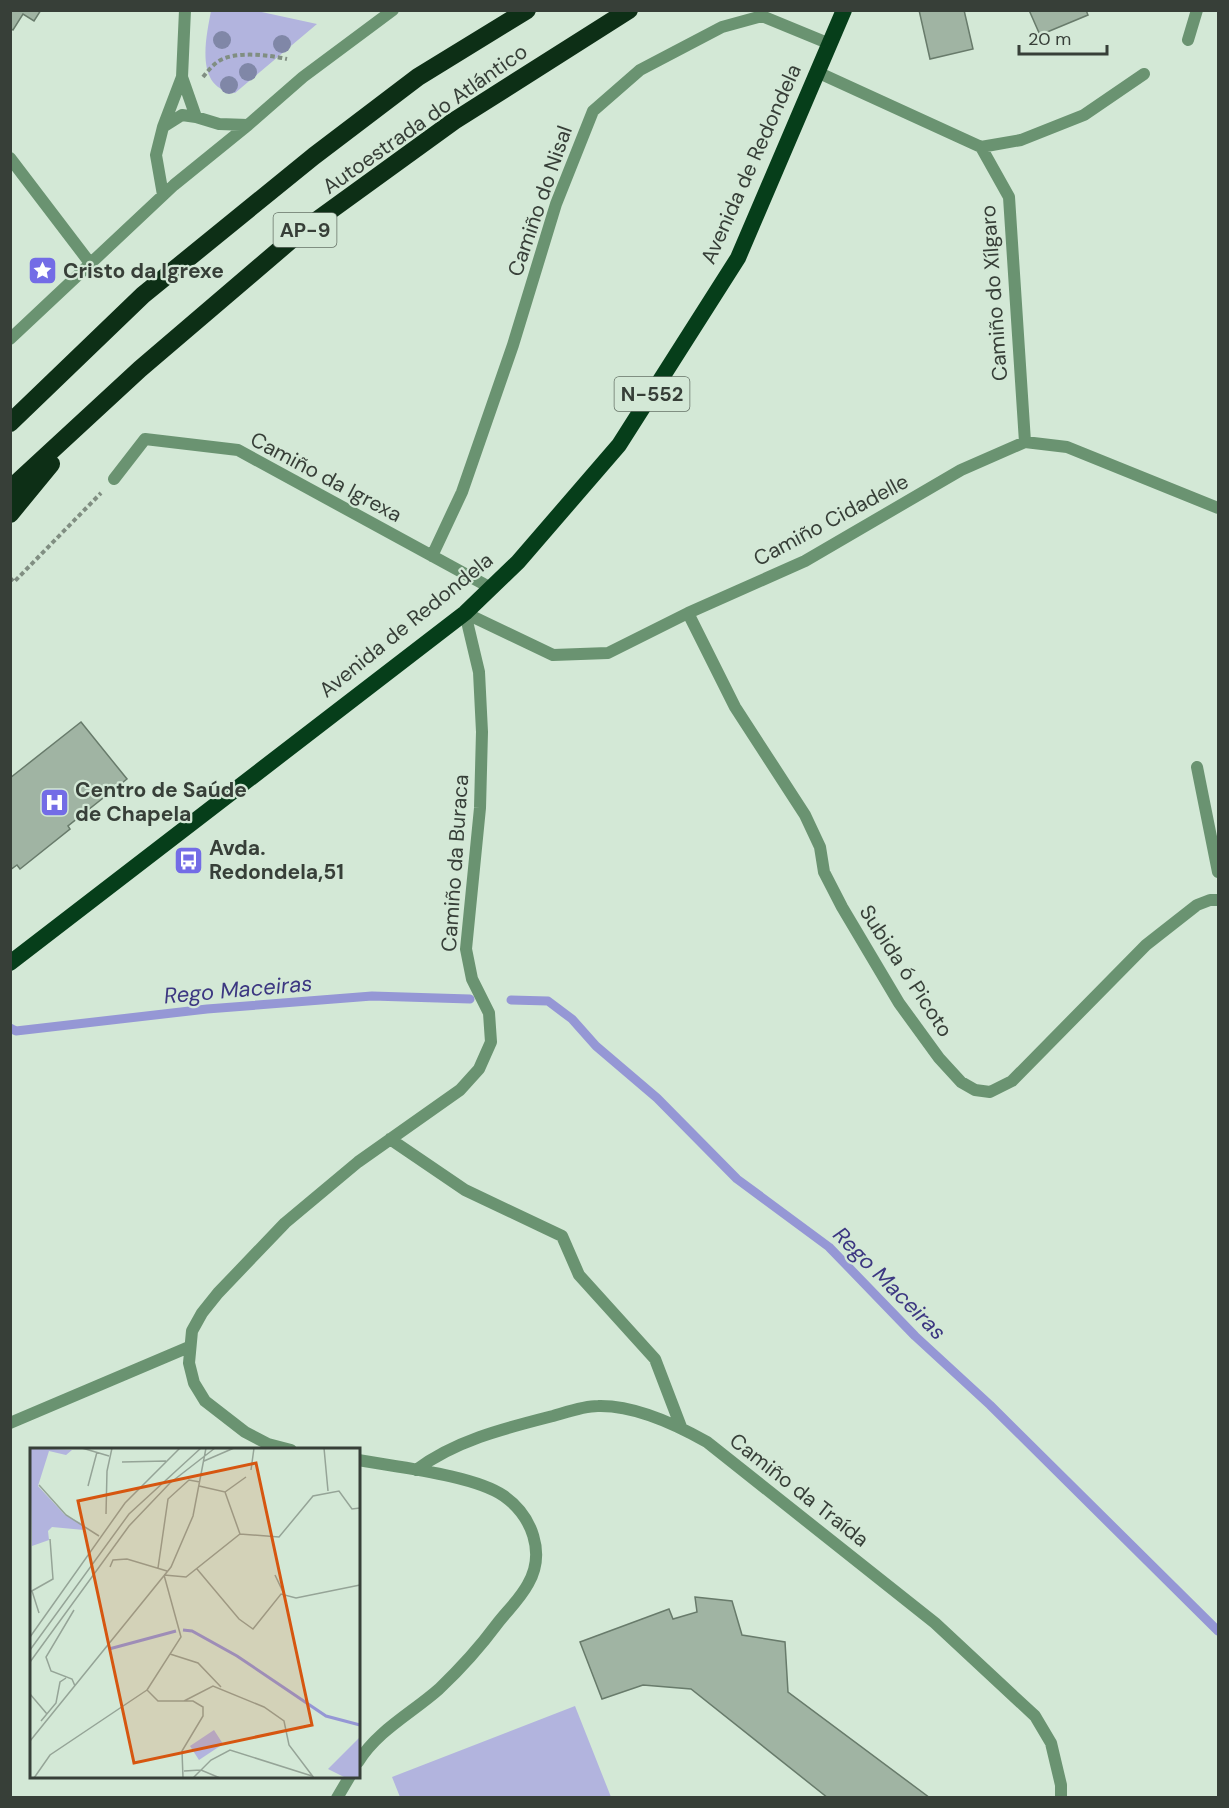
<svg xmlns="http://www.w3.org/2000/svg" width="1229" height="1808" font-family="'DM Sans',sans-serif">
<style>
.green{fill:#b2b4de}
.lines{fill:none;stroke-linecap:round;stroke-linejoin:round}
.stream{stroke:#9597d5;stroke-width:9}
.building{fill:#a0b4a3;stroke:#687b6b;stroke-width:1.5}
.path{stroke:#808e82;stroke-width:4;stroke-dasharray:4.5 3;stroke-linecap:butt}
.minor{stroke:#6a9371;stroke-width:12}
.trunk{stroke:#063e1a;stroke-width:16}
.motorway{stroke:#0d2f16;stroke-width:18}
.tree{fill:#8087a7}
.labels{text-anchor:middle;stroke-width:4.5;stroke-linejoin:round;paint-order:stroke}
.shield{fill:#d3e8d6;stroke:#667267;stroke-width:1.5}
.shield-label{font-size:20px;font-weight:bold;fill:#373f38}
.street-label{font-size:21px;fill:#373f38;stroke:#d3e8d6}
.poi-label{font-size:21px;font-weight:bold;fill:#373f38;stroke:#d3e8d6;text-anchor:start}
.water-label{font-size:22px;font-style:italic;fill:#3c3781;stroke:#d3e8d6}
.inset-river{fill:none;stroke:#9597d5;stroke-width:3}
.inset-road{fill:none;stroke:#95a497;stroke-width:1.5}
.view{fill:#d65610;fill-opacity:0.15;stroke:#d65610;stroke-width:3}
.inset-edge{fill:none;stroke:#373f38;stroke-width:3}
</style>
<rect width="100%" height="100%" fill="#d3e8d6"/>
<!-- green -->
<path class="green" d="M211,11h46l60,13 -82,69c-41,-4 -29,-55 -24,-82z
M575,1706l36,91h-211l-8,-20z"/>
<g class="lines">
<!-- stream -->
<path class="stream" d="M511,1000l37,1 24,18 24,27 61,52 80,81 92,68 86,89 75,69 228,226
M10,1028l6,3 191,-22 165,-13 98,3"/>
</g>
<!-- building -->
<path class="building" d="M10,10h31l-7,11 -11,-7 -10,16 -3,-2z
M919,10h45l9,39 -43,10z
M1029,10h57l2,5 -48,20z
M81,722l46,57 -59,47 2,3 -50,40 -3,-4 -7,5v-92z
M695,1597l37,4 10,34 43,7 3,50 142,106h-102l-137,-109 -48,-4 -41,14 -22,-57 89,-33 4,10 24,-7z"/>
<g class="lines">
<!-- path -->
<path class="path" d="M203,77c4,-5 8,-10 13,-14 16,-13 53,-8 71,-4
M10,578l4,4 87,-89"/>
<!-- minor -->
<path class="minor" d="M1188,40l9,-30
M817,72l164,75 40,-7 63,-25 60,-41
M182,77l14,40
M163,127l19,-50 3,-67
M981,147l28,50 16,245
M10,158l80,105
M163,195l-7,-40 7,-28 19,-12 14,2 23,7 29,1
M10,339l164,-154 74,-60 55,-48 90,-67
M114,479l31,-40 93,11 253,138
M432,556l30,-64 51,-147 43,-141 37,-93 47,-41 82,-43 40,-11 68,28
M465,613l88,42 55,-2 80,-40 117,-52 156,-91 64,-28 42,5 151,61
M688,613l47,94 70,108 15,32 4,25 18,35 57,96 40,55 22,24 14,8 15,2 22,-11 134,-136 51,-40 13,-5h8
M1197,767l21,105
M390,1139l75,51 97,46 17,39 76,84 26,68
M10,1423l179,-76
M291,1450l-23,-6 -23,-12 -40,-31 -11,-18 -5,-20 3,-32 10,-18 16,-20 67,-70 73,-61 102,-72 19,-21 12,-27 -2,-29 -17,-34 -6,-30 14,-141 2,-76 -3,-60 -14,-59
M358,1460c38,7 116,15 146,36 28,20 42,57 24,88 -8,15 -21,27 -31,40 -17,23 -37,45 -58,65 -27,24 -61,41 -81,73
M416,1470c40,-30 90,-42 137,-54 14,-4 31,-10 45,-10 36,-1 79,19 109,36l228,181 100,93 16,27 10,42v13
M337,1798l13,-22"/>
<!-- trunk -->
<path class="trunk" d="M10,963l455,-350 53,-51 101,-117 119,-187 106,-248"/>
<!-- motorway -->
<path class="motorway" d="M10,423l133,-128 171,-139 104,-79 109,-67
M10,489l130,-120 158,-135 156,-113 175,-111
M10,514l41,-50"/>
</g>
<!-- trees -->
<g class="tree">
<circle cx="222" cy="40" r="9"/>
<circle cx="282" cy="44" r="9"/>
<circle cx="248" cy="72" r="9"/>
<circle cx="229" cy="85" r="9"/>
</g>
<!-- icons -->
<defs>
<symbol id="sight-square" viewBox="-11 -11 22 22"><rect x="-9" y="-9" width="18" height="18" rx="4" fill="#736ce6" stroke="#d3e8d6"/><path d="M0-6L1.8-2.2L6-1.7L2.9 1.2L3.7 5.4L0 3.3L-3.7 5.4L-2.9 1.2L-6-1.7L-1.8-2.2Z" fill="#fff"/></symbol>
<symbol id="hospital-square" viewBox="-11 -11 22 22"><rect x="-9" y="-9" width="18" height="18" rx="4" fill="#736ce6" stroke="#d3e8d6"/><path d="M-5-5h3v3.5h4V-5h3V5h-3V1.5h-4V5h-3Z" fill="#fff"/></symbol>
<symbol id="bus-square" viewBox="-11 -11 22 22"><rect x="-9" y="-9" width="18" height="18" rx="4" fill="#736ce6" stroke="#d3e8d6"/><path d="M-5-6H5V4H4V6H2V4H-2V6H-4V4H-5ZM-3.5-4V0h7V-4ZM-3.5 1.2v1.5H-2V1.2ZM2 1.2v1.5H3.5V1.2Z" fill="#fff"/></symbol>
</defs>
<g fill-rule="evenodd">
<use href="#sight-square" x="26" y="254" width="33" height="33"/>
<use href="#hospital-square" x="38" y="786" width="33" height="33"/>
<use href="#bus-square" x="172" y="844" width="33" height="33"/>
</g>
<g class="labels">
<!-- shield labels -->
<g class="shield">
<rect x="273.5" y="213" width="63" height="34" rx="4.5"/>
<rect x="614.5" y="377" width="75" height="34" rx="4.5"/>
</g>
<g class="shield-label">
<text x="305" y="237">AP-9</text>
<text x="652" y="401">N-552</text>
</g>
<!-- street labels -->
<g class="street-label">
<text transform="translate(425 119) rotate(-35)" y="7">Autoestrada do Atlántico</text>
<text transform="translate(751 164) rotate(-66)" y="7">Avenida de Redondela</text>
<text transform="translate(540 201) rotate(-71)" y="7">Camiño do Nisal</text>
<text transform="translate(994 293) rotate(-94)" y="7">Camiño do Xílgaro</text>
<text transform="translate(326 477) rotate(28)" y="7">Camiño da Igrexa</text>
<text transform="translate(831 520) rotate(-28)" y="7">Camiño Cidadelle</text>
<text transform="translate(406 625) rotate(-39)" y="7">Avenida de Redondela</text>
<text transform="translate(455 863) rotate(-86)" y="7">Camiño da Buraca</text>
<text transform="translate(906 971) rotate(57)" y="7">Subida ó Picoto</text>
<text transform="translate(799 1490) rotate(38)" y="7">Camiño da Traída</text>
</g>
<!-- poi labels -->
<g class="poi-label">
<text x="63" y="278">Cristo da Igrexe</text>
<text x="75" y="797">Centro de Saúde<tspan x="75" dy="24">de Chapela</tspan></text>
<text x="209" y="855">Avda.<tspan x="209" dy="24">Redondela,51</tspan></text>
</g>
<!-- water labels -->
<g class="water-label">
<text transform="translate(238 989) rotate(-5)" y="8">Rego Maceiras</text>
<text transform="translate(890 1283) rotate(45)" y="8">Rego Maceiras</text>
</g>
</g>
<!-- overview -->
<g transform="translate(30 1448)">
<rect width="330" height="330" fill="#d3e8d6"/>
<path d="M0,0l42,2 -6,5 -17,-4 -11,35 27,29 20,10 -1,5 -32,-3 -4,4 1,9 -17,6zM184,282l9,14 -24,16 -9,-14zM330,289v41h-14l-18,-9z" fill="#b2b4de"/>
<path class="inset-river" d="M153,182l9,1 45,25 89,60 34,9M79,201l67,-18"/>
<path class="inset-road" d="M52,0l27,8M294,0l4,43M174,13l30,-13M92,14l44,-1M221,22l3,-22M9,37l27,30 33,21M58,38l9,-34M169,38l26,6 21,-15M195,44l15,42M76,66l1,-43 5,-23M80,119l3,-7 14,-1 40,12M128,120l10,-69 21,-19 11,2M167,121l42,50 14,10 28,-35 15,4 64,-13M134,127l17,62 -34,53 11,11h35l10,6v9l-21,35 1,27M134,127l22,2 54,-43 39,3 34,-41 26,-5 13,18 8,-1M245,127l9,19M2,143l7,22M0,144l23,-13 -3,-40M44,162l-28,47 5,14 21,8 3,7M0,189l95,-134 55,-55M0,202l99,-136 72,-66M140,206l28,9 23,24M0,214l99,-136 41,-43 45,-35M0,246l17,20M154,253l29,-15 51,21 20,14 5,24 25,33M11,273l15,-18 4,-21 6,-4M0,293l141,-174 22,-51 13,-68M154,323l17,-1 19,8M4,330l16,-23 97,-65M163,330l18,-18 19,-10 82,26"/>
<path class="view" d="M226,15l56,262 -178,38 -56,-262z"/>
<rect width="330" height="330" class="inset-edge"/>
</g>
<!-- border -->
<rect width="1229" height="1808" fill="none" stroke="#373f38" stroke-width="24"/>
<!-- scale -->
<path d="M1019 45v9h88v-9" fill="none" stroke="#373f38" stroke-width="3"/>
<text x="1028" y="45" font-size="18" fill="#373f38" stroke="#d3e8d6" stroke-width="4.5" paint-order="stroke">20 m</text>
</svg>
